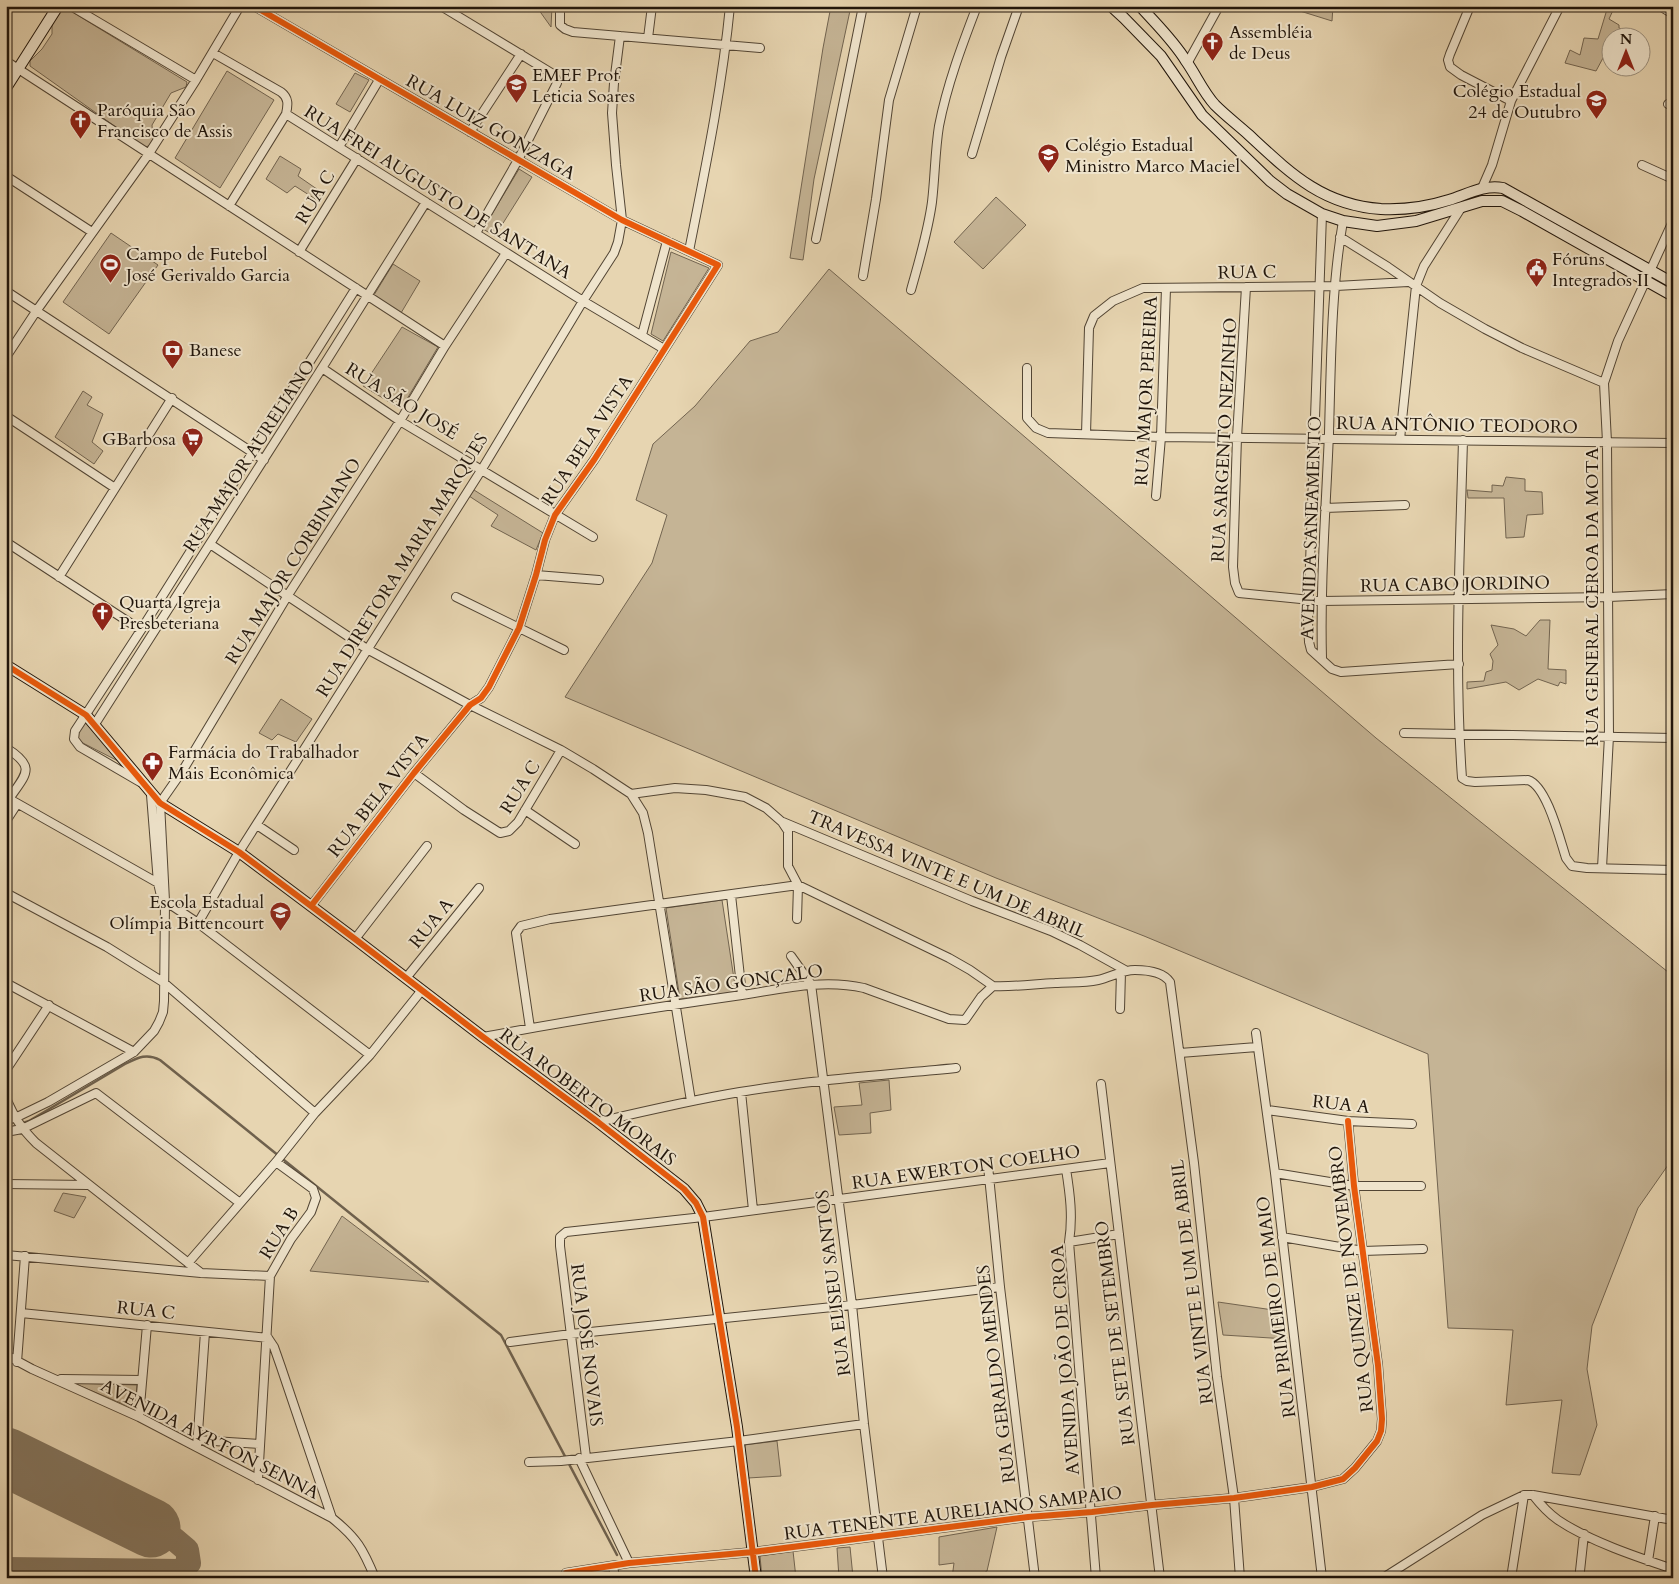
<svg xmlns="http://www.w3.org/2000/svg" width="1679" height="1584" font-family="Cardo,serif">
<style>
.green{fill:#c5b495;stroke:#726450}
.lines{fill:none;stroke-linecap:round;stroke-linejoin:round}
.stream{stroke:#6f614d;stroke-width:2.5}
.taxiway{stroke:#84755e;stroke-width:24}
.runway{stroke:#84755e;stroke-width:59}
.street-casing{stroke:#524534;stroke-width:10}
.secondary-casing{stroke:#20150b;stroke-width:12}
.street{stroke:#efe4cc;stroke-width:8}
.secondary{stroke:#efe4cc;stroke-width:10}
.cycleway-casing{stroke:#efe4cc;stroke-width:9}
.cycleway{stroke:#e8590c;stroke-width:6}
.labels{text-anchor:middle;stroke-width:4;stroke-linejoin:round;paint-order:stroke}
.poi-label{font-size:18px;fill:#20150b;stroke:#efe4cc;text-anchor:start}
.street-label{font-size:18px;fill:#20150b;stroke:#efe4cc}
</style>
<rect width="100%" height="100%" fill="#e7d5b1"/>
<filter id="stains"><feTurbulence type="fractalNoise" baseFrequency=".004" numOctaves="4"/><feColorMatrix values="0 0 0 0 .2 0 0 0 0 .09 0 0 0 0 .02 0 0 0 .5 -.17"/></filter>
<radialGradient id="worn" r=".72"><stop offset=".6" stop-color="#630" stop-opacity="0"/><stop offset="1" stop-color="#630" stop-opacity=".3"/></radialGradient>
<!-- green -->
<path class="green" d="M536,6h16l-1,21z
M831,6h20l-37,173 -11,81 -13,-2 33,-210z
M1284,6h49l-1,15z
M1608,6h7l-6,13 10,6v3l21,9 -28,1 -1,7h-1l-14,26 -31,-8 5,-13 10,5 4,-17 14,1z
M61,10h8l118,72 -1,5 -15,6 -19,32 1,14 -4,7 -5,1 -114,-81v-5l12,-12 10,-15v-10z
M227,71l47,29 -54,88 -45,-30z
M355,73l14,7 -19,32 -14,-8z
M280,156l21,13 -3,7 26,18 -4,8 -25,-16 -8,7 -21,-14z
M519,169l13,8 -37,59 -12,-7z
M996,197l30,28 -43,44 -29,-27z
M111,233l47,32 -49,69 -46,-32z
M671,252l38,16 -46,73 -12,-7z
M393,264l27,17 -19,32 -27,-18z
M829,269l547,469 297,238v182l-35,50 -46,118 -5,43 10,56 -17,50 -28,-2 10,-73 -56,5 7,-75 -65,-2 -20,-274 -284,-118 -148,-58 -431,-181 87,-134 15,-48 -31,-15 17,-56 42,-38 55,-65 28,-9z
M402,327l36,20 -37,62 -38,-23z
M83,391l9,6 -5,8 16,9 -11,28 11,9 -9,13 -39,-27z
M1506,477l19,2v12l17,1 1,22 -16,1 -3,22 -18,1 -2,-40h-36l-1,-8 25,2v-7l11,1z
M474,490l69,43 -7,17 -45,-24 7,-11 -29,-19z
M1540,620h10l-2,49 18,1v14l-6,-2 -2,4 -20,-7 -19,11 -13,-8 -39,7v-7l17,-1 2,-9 6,-2 1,-9 -3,-7 8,-9 -7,-20 23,4 12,7z
M281,699l31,20 -16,23 -18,-8 -6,6 -13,-7z
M86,718l34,44 -41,-21 -2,-5z
M722,900l14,92 -56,7 -14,-91z
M889,1080l2,30 -21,3 1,20 -32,2 -5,-28 28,-2 -3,-22z
M63,1193l23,4 -12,21 -20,-7z
M342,1216l87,66 -119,-11z
M1218,1302l62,9 7,28 -64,-4z
M73,1383l64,2 -2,24z
M777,1441l4,35 -33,2 -4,-33z
M997,1527l-10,44 -5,3v4h-30l2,-15 -15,2v-28z
M850,1547l3,30 -14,1 -2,-30z
M793,1551l3,27h-34l-2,-22z"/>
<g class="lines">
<!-- stream -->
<path class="stream" d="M6,1129l23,-8 96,-57c14,-7 22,-11 35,-4l341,275 116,220
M619,1573v5"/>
<!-- taxiway -->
<path class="taxiway" d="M6,1569l174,2 9,-8 -2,-13 -13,-11 -23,-11"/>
<!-- runway -->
<path class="runway" d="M6,1457l145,71"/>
<defs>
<path id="street" d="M71,6l125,74
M254,6l368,214 96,45 -124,195 -39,55 -10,25 -9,35 -17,53 -30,59 -8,11 -11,7 -56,68 -103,133
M441,6l112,68 3,5 1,4 -39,77 -42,73
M560,6v19l5,4 8,3 187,16
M1470,6l-20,48 -2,6 2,7 11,8 50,26
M1660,6l13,8
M648,38l4,-32
M213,53l68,39c8,6 7,13 5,22l-57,92
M6,61l439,285
M1188,62l31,-56
M1668,104l5,2
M286,114l297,187 81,48
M470,132l51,-78
M339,147l40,-67
M972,154l29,-97 18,-51
M1642,165l31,14
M6,176l86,56
M1482,188l10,-23 19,-64 49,-95
M1322,214l-14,408 1,20 2,8 21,19 9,3 118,-8
M1340,237l48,30 52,36 45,26 37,19 82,35
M816,239l47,-233
M689,251c16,-81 33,-162 41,-245
M299,252l58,-94
M863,276l13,-77 13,-99 28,-94
M1246,287l-9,150 -4,130 2,16 4,10 82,8 288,-4 64,-3
M911,290c8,-29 17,-58 21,-88 3,-26 3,-51 7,-76 8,-41 23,-81 38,-120
M6,291l258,169
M642,335l25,-94
M6,357l31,-47 111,-155 48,-75 44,-74
M322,368l78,53 193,116
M1027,368v50l9,10 12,5 113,4 512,6
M6,416l109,72
M1086,434l3,-106 5,-12 19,-15 30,-13 193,-2 72,-4
M1400,439l16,-153 8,-20 37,-58
M1463,440c-3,112 -9,226 -1,338l5,3 8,1 53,-2c19,6 32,60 38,78l6,8 15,2 86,2
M1156,496l5,-59 5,-149
M1325,508l80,-3
M6,542l135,88
M210,544l157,105 103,56 91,45 32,19 38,25 44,-6 31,2 39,7 21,11 16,14 6,9v35l10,19 -1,34
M536,575l63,5
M59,577l113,-179
M456,597l108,53
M1322,658c-2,-75 4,-150 7,-225 2,-70 2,-143 14,-212
M95,724l227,-356 104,-166
M1404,733l269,5
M6,748c31,19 20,26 3,51
M414,773l50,37 36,23 9,-2 9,-9 43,-72
M140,782l-60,-35 -6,-8 1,-8 66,-101 215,-342
M631,794l12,19 5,20 43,268
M151,795l7,88 3,13 4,5 33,22 172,132
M6,797l152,86
M525,810l50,34
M6,821l11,-17
M783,822l189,79 79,30 29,14 45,25
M257,825l37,25
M1602,868l7,-132 -2,-294 -3,-59 14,-42 55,-120
M6,893l101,54 56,35 152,131
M731,895l11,100
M198,923l41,-71 243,-383 101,-168 31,-48 4,-11 4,-22 -6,-55 -4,-52 2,-30 6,-47
M355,939l72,-93
M791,956l20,28 41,321 12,119 19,154
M406,978l73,-90
M6,983l128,69
M993,986c21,1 41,-2 62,-3 14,-1 29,0 43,-3 13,-3 24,-10 37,-10 12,0 28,2 35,12l24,181 23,214 17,121 6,80
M1120,1009l1,-37
M530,1028l-14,-95 5,-7 29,-7 248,-34 151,73 21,12 23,16
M1256,1033l19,140 47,405
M483,1037c84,-16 168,-29 252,-41 43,-6 86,-18 129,-8l85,31 16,1 16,-23 12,-11
M1180,1053l77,-6
M6,1070l43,-65
M1101,1084l59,494
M741,1092l12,118
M6,1098c8,19 15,30 30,45l165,130
M1267,1110l81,11 64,3
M6,1119l9,-1 33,-16 86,-50 20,-21 5,-9 4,-10 1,-11 1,-100 -5,-98 23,-33 105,-175 112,-174 45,-75 61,-93
M598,1122c47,-11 94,-22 142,-30 71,-12 144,-17 216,-24
M6,1132l16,-3 74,-36 144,110
M988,1166l12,121 35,291
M1066,1169c4,25 7,48 3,73l27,336
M1275,1173l79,13h67
M6,1184l82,1
M1282,1237l81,14 60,-2
M1069,1242l50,-8
M6,1255l195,18 69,3
M188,1263l88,-101 39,-49 55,-58 52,-65
M21,1313l247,25
M268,1338l6,9 7,20 51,151
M510,1342l61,-8 281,-29 148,-18
M6,1355l26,14 107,48 193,101c25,20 31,31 43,60
M17,1362l8,-106
M61,1379l81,1
M139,1417l8,-92
M198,1440l61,4
M197,1447l8,-115
M586,1457l-26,-211v-9l6,-5 137,-15 407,-54
M579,1458l50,105
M529,1462l32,-1 178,-20 125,-17
M258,1480l12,-204 21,-37 20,-27 5,-14 -3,-9 -37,-27
M1533,1495c7,9 15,18 25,25 31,21 79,37 115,49
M1648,1561l7,-45
M613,1566l2,12
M1580,1571l4,-37
M566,1573l63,-10 124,-11 275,-35 64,-5 60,-7 82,-7 78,-11 31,-8 12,-11 22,-27 4,-10 1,-12 -4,-54 -24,-179 -6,-65
M1383,1578l99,-63 42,-20h9l140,25
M1511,1578l13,-83"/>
<path id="secondary" d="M1111,6l13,12 37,38 41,59 68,66 17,13 35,20 21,7 34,5 39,-5 66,-20h20l20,10 151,85
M1140,6c16,18 33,34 46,55 10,14 17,31 29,44 11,11 23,20 34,30 41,38 73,70 132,74 22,1 46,-2 68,-9 17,-5 35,-16 54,-12l170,95
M6,88l52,-82
M6,665l80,50 74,88 79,49 116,87 128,98 115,85 86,67 12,14 7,14 34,210 19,151"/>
</defs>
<!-- street casing -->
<use href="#street" class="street-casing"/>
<!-- secondary casing -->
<use href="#secondary" class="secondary-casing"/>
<!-- street -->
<use href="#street" class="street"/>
<!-- secondary -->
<use href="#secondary" class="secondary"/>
<defs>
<path id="cycleway" d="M254,6l368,214 96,45 -124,195 -39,55 -10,25 -9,35 -17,53 -30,59 -8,11 -11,7 -56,68 -103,133
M6,665l80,50 74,88 79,49 116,87 128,98 115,85 86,67 12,14 7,14 34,210 19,151
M566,1573l63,-10 124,-11 275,-35 64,-5 60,-7 82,-7 78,-11 31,-8 12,-11 22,-27 4,-10 1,-12 -4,-54 -24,-179 -6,-65"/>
</defs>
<!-- cycleway casing -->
<use href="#cycleway" class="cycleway-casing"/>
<!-- cycleway -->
<use href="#cycleway" class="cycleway"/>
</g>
<!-- icons -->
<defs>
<symbol id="church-pin" viewBox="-11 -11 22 30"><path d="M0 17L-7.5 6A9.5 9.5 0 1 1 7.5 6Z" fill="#8f2418" stroke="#efe4cc"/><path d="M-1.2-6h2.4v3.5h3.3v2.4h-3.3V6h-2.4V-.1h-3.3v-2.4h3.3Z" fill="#fff"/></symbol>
<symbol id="school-pin" viewBox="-11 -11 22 30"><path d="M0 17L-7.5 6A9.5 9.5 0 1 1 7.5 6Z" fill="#8f2418" stroke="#efe4cc"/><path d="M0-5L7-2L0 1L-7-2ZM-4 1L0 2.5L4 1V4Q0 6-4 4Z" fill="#fff"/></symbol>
<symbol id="stadium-pin" viewBox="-11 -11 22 30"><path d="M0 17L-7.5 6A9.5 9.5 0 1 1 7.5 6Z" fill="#8f2418" stroke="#efe4cc"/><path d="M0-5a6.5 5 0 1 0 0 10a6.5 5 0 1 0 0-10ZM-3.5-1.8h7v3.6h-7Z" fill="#fff"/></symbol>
<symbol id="civic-pin" viewBox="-11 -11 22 30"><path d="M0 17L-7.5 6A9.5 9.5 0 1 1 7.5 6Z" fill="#8f2418" stroke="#efe4cc"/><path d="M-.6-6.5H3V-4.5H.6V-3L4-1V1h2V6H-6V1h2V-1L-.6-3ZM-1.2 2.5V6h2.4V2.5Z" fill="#fff"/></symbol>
<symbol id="bank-pin" viewBox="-11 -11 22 30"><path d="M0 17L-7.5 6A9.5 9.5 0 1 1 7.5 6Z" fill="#8f2418" stroke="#efe4cc"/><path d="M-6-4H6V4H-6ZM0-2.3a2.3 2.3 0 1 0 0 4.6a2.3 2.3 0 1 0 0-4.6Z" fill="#fff"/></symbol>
<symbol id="supermarket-pin" viewBox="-11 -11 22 30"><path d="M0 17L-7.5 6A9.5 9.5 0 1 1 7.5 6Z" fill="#8f2418" stroke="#efe4cc"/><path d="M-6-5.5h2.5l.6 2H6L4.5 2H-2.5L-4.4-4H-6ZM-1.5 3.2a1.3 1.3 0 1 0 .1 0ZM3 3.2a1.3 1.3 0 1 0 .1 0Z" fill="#fff"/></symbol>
<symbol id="pharmacy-pin" viewBox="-11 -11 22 30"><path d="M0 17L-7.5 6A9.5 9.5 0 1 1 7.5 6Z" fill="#8f2418" stroke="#efe4cc"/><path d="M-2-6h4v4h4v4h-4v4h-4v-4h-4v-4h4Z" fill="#fff"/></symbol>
</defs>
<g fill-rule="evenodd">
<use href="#church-pin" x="1200" y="30" width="25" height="34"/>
<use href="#school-pin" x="504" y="72" width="25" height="34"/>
<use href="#school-pin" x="1584" y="88" width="25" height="34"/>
<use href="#church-pin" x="68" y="108" width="25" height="34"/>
<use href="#school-pin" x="1036" y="142" width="25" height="34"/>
<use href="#stadium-pin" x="98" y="252" width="25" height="34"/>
<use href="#civic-pin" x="1524" y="256" width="25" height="34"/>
<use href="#bank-pin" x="160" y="338" width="25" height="34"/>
<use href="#supermarket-pin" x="180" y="426" width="25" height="34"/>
<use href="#church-pin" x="90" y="600" width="25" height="34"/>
<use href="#pharmacy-pin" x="140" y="750" width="25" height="34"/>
<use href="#school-pin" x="268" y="900" width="25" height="34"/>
</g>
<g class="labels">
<!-- poi labels -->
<g class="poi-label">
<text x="1229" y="38">Assembléia<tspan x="1229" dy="21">de Deus</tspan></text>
<text x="532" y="81">EMEF Prof<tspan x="532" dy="21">Leticia Soares</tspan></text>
<text x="1581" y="97" text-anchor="end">Colégio Estadual<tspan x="1581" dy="21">24 de Outubro</tspan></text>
<text x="97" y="116">Paróquia São<tspan x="97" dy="21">Francisco de Assis</tspan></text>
<text x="1065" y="151">Colégio Estadual<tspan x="1065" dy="21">Ministro Marco Maciel</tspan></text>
<text x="126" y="260">Campo de Futebol<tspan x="126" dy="21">José Gerivaldo Garcia</tspan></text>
<text x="1552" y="265">Fóruns<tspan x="1552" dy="21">Integrados II</tspan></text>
<text x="189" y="356">Banese</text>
<text x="176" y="445" text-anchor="end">GBarbosa</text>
<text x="119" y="608">Quarta Igreja<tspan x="119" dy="21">Presbeteriana</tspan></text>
<text x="168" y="758">Farmácia do Trabalhador<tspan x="168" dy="21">Mais Econômica</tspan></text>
<text x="264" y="908" text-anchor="end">Escola Estadual<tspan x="264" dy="21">Olímpia Bittencourt</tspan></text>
</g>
<!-- street labels -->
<g class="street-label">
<text transform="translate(491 127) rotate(30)" y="6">RUA LUIZ GONZAGA</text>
<text transform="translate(438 192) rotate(32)" y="6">RUA FREI AUGUSTO DE SANTANA</text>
<text transform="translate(315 197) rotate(-59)" y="6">RUA C</text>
<text transform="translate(1247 272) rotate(-1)" y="6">RUA C</text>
<text transform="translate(1146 391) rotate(-87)" y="6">RUA MAJOR PEREIRA</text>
<text transform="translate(402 401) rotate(32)" y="6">RUA SÃO JOSÉ</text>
<text transform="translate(1457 425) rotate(1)" y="6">RUA ANTÔNIO TEODORO</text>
<text transform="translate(587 440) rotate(-57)" y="6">RUA BELA VISTA</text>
<text transform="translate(1224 440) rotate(-87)" y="6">RUA SARGENTO NEZINHO</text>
<text transform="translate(249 456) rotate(-57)" y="6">RUA MAJOR AURELIANO</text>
<text transform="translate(1311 528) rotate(-88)" y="6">AVENIDA SANEAMENTO</text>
<text transform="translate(293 561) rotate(-58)" y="6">RUA MAJOR CORBINIANO</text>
<text transform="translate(402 565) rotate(-58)" y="6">RUA DIRETORA MARIA MARQUES</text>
<text transform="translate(1455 584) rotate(-1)" y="6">RUA CABO JORDINO</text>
<text transform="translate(1592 597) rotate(-90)" y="6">RUA GENERAL CEROA DA MOTA</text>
<text transform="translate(520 787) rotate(-58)" y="6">RUA C</text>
<text transform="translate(378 795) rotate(-52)" y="6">RUA BELA VISTA</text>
<text transform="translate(947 874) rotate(23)" y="6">TRAVESSA VINTE E UM DE ABRIL</text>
<text transform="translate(431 923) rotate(-51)" y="6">RUA A</text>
<text transform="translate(731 983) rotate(-8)" y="6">RUA SÃO GONÇALO</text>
<text transform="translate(588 1097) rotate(37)" y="6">RUA ROBERTO MORAIS</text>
<text transform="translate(1341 1104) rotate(6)" y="6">RUA A</text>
<text transform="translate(966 1167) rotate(-8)" y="6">RUA EWERTON COELHO</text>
<text transform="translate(279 1233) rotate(-58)" y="6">RUA B</text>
<text transform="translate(1351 1279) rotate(-97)" y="6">RUA QUINZE DE NOVEMBRO</text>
<text transform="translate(1192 1282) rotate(-97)" y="6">RUA VINTE E UM DE ABRIL</text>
<text transform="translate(833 1283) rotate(-97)" y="6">RUA ELISEU SANTOS</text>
<text transform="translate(1276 1307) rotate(-97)" y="6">RUA PRIMEIRO DE MAIO</text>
<text transform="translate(146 1310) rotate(6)" y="6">RUA C</text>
<text transform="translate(1115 1333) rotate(-97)" y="6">RUA SETE DE SETEMBRO</text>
<text transform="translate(587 1345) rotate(83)" y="6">RUA JOSÉ NOVAIS</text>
<text transform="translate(1065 1360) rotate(-94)" y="6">AVENIDA JOÃO DE CROA</text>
<text transform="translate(996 1374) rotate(-97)" y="6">RUA GERALDO MENDES</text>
<text transform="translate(210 1439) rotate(27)" y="6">AVENIDA AYRTON SENNA</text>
<text transform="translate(953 1513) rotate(-7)" y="6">RUA TENENTE AURELIANO SAMPAIO</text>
</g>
</g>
<!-- margin -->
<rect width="1679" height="1584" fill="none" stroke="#e7d5b1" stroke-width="25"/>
<rect x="8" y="8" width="1664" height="1569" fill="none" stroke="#20150b" stroke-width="2.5"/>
<rect x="12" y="12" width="1654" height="1559" fill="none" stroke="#20150b"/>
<!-- north arrow -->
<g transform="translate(1626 52)"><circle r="24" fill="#efe4cc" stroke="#9c917f"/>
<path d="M0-4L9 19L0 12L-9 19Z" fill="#8f2418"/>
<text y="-8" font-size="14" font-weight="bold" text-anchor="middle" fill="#20150b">N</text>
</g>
<rect width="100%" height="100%" filter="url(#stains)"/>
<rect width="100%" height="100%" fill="url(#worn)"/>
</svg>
